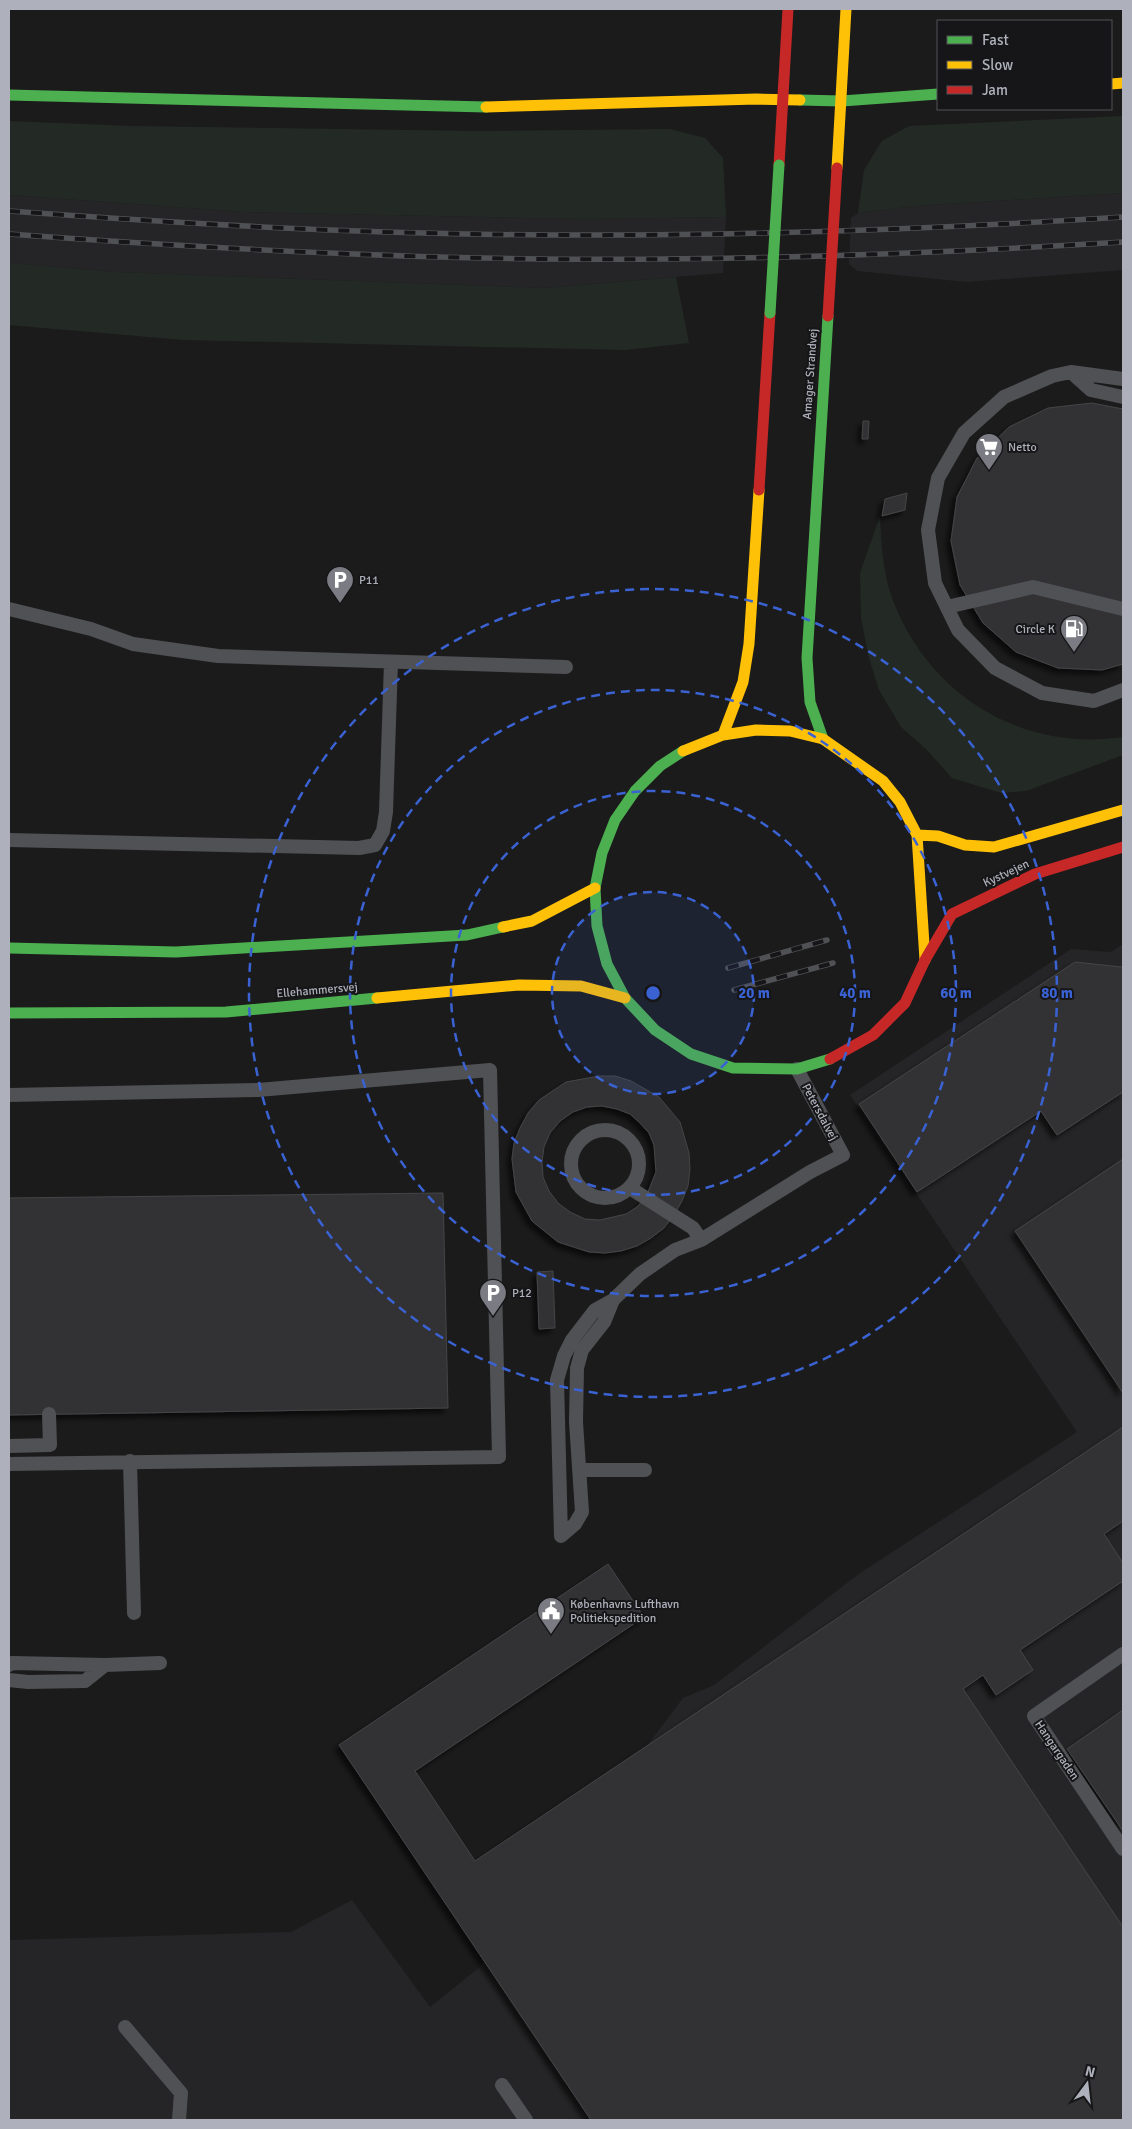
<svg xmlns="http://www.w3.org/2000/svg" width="1132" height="2129" font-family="Signika,sans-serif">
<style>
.built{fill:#252527}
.green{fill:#232a25}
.building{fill:#333334;stroke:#444547;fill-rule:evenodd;filter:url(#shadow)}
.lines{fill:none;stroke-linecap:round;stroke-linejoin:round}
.lane{stroke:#505154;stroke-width:14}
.fast{stroke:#4caf50;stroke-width:11}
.slow{stroke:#ffc107;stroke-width:11}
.jam{stroke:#c62828;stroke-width:11}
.rail-casing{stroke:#505154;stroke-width:5.5}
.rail{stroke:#161517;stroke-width:4;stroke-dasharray:11;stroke-linecap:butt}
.fast-bridge{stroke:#4caf50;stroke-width:11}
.jam-bridge{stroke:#c62828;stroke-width:11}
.ring{fill:none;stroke:#3a62d2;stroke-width:2.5;stroke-dasharray:9 6}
.labels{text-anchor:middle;stroke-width:4;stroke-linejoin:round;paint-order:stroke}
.street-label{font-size:12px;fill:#aeb1bb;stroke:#161517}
.poi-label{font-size:12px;fill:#aeb1bb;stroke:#161517;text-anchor:start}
.centre{fill:#3a62d2;stroke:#161517;stroke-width:2.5}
.ring-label{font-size:15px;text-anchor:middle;font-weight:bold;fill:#3a62d2;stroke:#161517;stroke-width:4;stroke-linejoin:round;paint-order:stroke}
</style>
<defs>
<filter id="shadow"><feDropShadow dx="-4.5" dy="4.5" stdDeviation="2.5" flood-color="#0009"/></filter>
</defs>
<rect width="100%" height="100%" fill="#1b1b1b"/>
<!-- built -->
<path class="built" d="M1123,193v77l-157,12 -109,-11 -8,-7 2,-46 7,-5 58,-7z
M9,195l235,17 341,7 141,-2 -3,56 -179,15 -429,-16 -106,-9z
M1123,944v1176h-1114v-180l282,-8 61,-32 78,107 50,-40 203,-269 31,-13 146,-112 217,-141 -227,-337 221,-146 40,3z"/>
<!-- green -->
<path class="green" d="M1123,116v77l-207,13 -58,7 6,-43 18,-29 27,-15z
M9,121l122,5 344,5 195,-2 35,9 18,20 3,59 -141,2 -341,-7 -235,-17z
M9,263l106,9 429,16 132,-11 13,66 -64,7 -441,-10 -175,-15z
M880,516c1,28 3,56 12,82 36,97 129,154 231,139v18l-97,36 -25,2 -49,-15 -26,-29 -25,-22 -22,-37 -10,-32 -8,-40 -1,-45z"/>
<!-- building -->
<path class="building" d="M1092,403l31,6v255l-21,6 -44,-2 -42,-16 -33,-29 -23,-38 -9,-44 6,-44 20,-39 32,-31 39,-19z
M863,421h6l-1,18h-6z
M907,493l-2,17 -23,6 3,-17z
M1075,962l46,5 2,-2v127l-66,43 -16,-24 -124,81 -58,-88z
M599,1076h16l16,5 28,16 21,25 9,31 1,16 -2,17 -6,15 -8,14 -10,13 -13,10 -14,8 -16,5 -16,2 -16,-1 -31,-10 -26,-21 -16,-29 -4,-33 2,-16 6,-15 8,-15 11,-13 27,-18zM602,1106l15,3 13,5 10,9 9,10 5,12 2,27 -10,25 -9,10 -11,7 -26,6 -15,-1 -15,-7 -12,-9 -9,-12 -6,-14 -1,-15 2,-15 6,-14 10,-12 13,-9 14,-5z
M1123,1159v234l-108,-162z
M443,1193l5,215 -439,7v-217z
M553,1271l2,57 -16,1 -2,-57z
M1123,1427v94l-19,13 19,29v18l-103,69 13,20 -37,25 -13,-20 -20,14 160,238v193h-532l-252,-375 269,-181 36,53 -229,154 60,90z
M1123,1710v121l-56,-82z"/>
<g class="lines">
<!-- lane -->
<path class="lane" d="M1071,372l20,18 32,7
M1123,379l-52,-7 -19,4 -48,21 -40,36 -26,45 -10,52 7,53 23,47 37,38 47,25 52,8 29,-11
M947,607l86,-20 90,22
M9,609l82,20 42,15 85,12 348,11
M9,840l350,8 16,-3 8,-14 3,-19 5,-150
M9,1095l249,-5 232,-20 9,387 -490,7
M571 1164a34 34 0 1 1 68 0a34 34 0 1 1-68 0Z
M630,1188l63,40 8,12
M9,1446l41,-1 -1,-31
M130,1461l4,152
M581,1470h64
M561,1536l-4,-156 7,-24 8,-16 23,-30 18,-10 27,-26 35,-24 26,-10 109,-68 33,-17 -46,-86
M561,1536l14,-12 7,-12 -6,-90 1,-54 5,-18 22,-28 9,-22
M1123,1654l-89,62 89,133
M9,1665l3,-2 93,2 55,-2
M9,1680l19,2 57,-1 20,-16
M125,2027l56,66 -2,27
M502,2085l24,35"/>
<!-- fast -->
<path class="fast" d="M9,95l477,12
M800,100l42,1 96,-7
M823,739l-13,-37 -3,-44 21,-342
M683,751l-23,15 -25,25 -20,29 -13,33 -7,35 2,38 10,38 18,34 30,32 36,24 42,14 64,1 33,-10
M9,948l167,4 291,-17 36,-8
M9,1013l217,-1 151,-14"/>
<!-- slow -->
<path class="slow" d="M1111,84l12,-1
M486,107l270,-8 44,1
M837,168l9,-159
M723,735l20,-53 6,-38 10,-154
M683,751l40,-16 33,-5 34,1 33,8 60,42 17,21 17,33 8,125
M917,835l21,1 27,9 29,2 129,-37
M503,927l29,-6 63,-33
M377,998l142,-13 62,1 44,12"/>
<!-- jam -->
<path class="jam" d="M779,165l9,-156
M759,490l11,-177
M830,1059l43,-24 32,-32 20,-43 27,-46 83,-40 88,-27"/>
<defs>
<path id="rail" d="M9,211c138,10 276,19 414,22 234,6 467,-1 700,-16
M9,234c177,13 354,23 532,25 194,2 388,-5 582,-17
M728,968l99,-28
M734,990l99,-27"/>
</defs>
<!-- rail casing -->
<use href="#rail" class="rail-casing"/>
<!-- rail -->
<use href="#rail" class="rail"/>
<!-- fast-bridge -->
<path class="fast-bridge" d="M770,313l9,-148"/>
<!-- jam-bridge -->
<path class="jam-bridge" d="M828,316l9,-148"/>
</g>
<!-- distance rings -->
<circle cx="653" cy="993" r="101" fill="#3a62d2" fill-opacity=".12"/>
<g class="ring">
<circle cx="653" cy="993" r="101"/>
<circle cx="653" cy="993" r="202"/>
<circle cx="653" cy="993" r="303"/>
<circle cx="653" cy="993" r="404"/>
</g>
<!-- icons -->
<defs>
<symbol id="supermarket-pin" viewBox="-11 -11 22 30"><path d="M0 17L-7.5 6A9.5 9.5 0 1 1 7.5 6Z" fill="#7b7c83" stroke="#161517"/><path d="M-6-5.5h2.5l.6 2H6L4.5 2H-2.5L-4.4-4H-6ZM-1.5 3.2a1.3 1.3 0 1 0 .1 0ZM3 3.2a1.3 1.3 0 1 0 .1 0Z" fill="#fff"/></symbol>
<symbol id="parking-pin" viewBox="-11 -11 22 30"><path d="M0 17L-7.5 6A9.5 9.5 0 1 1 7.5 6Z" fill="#7b7c83" stroke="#161517"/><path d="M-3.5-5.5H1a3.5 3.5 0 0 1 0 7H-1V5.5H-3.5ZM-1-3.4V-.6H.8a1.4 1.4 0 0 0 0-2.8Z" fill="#fff"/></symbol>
<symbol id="fuel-pin" viewBox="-11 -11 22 30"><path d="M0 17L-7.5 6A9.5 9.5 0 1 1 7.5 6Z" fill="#7b7c83" stroke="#161517"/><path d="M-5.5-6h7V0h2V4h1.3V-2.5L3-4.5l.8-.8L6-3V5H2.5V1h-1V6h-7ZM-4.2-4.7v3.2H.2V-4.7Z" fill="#fff"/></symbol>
<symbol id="civic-pin" viewBox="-11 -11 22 30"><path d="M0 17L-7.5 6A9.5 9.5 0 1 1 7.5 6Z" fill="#7b7c83" stroke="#161517"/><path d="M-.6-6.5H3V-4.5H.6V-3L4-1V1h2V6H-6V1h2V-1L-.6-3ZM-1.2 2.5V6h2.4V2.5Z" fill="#fff"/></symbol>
</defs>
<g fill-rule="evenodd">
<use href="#supermarket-pin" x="973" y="431" width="32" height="43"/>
<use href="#parking-pin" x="324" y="564" width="32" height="43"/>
<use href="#fuel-pin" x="1058" y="613" width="32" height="43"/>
<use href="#parking-pin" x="477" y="1277" width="32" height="43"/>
<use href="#civic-pin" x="535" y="1595" width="32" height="43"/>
</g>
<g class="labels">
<!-- street labels -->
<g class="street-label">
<text transform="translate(810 374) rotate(-86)" y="4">Amager Strandvej</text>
<text transform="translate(1006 873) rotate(-25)" y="4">Kystvejen</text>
<text transform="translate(317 990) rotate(-5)" y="4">Ellehammersvej</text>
<text transform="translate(820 1112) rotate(62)" y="4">Petersdalvej</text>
<text transform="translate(1057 1750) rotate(56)" y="4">Hangargaden</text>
</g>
<!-- poi labels -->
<g class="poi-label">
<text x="1008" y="451">Netto</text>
<text x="359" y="584">P11</text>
<text x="1055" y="633" text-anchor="end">Circle K</text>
<text x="512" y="1297">P12</text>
<text x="570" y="1608">Københavns Lufthavn<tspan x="570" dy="14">Politiekspedition</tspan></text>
</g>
</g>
<circle cx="653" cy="993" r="8" class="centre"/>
<g class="ring-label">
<text x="754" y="998">20 m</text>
<text x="855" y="998">40 m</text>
<text x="956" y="998">60 m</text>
<text x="1057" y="998">80 m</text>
</g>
<!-- border -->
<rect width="1132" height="2129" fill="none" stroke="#aeb1bb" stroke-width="20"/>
<!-- legend -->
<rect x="937" y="20" width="175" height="90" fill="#161517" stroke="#535359"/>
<rect x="947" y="36" width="25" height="8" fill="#4caf50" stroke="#535359"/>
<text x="982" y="45" font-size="15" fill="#aeb1bb">Fast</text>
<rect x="947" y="61" width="25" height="8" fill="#ffc107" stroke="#535359"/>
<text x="982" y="70" font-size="15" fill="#aeb1bb">Slow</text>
<rect x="947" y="86" width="25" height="8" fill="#c62828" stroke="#535359"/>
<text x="982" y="95" font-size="15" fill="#aeb1bb">Jam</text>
<!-- north arrow -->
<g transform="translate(1087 2084) rotate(15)" stroke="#161517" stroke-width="4" paint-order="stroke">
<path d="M0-4L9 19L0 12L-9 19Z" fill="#aeb1bb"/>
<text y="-8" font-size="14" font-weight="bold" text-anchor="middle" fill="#aeb1bb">N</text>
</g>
</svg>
